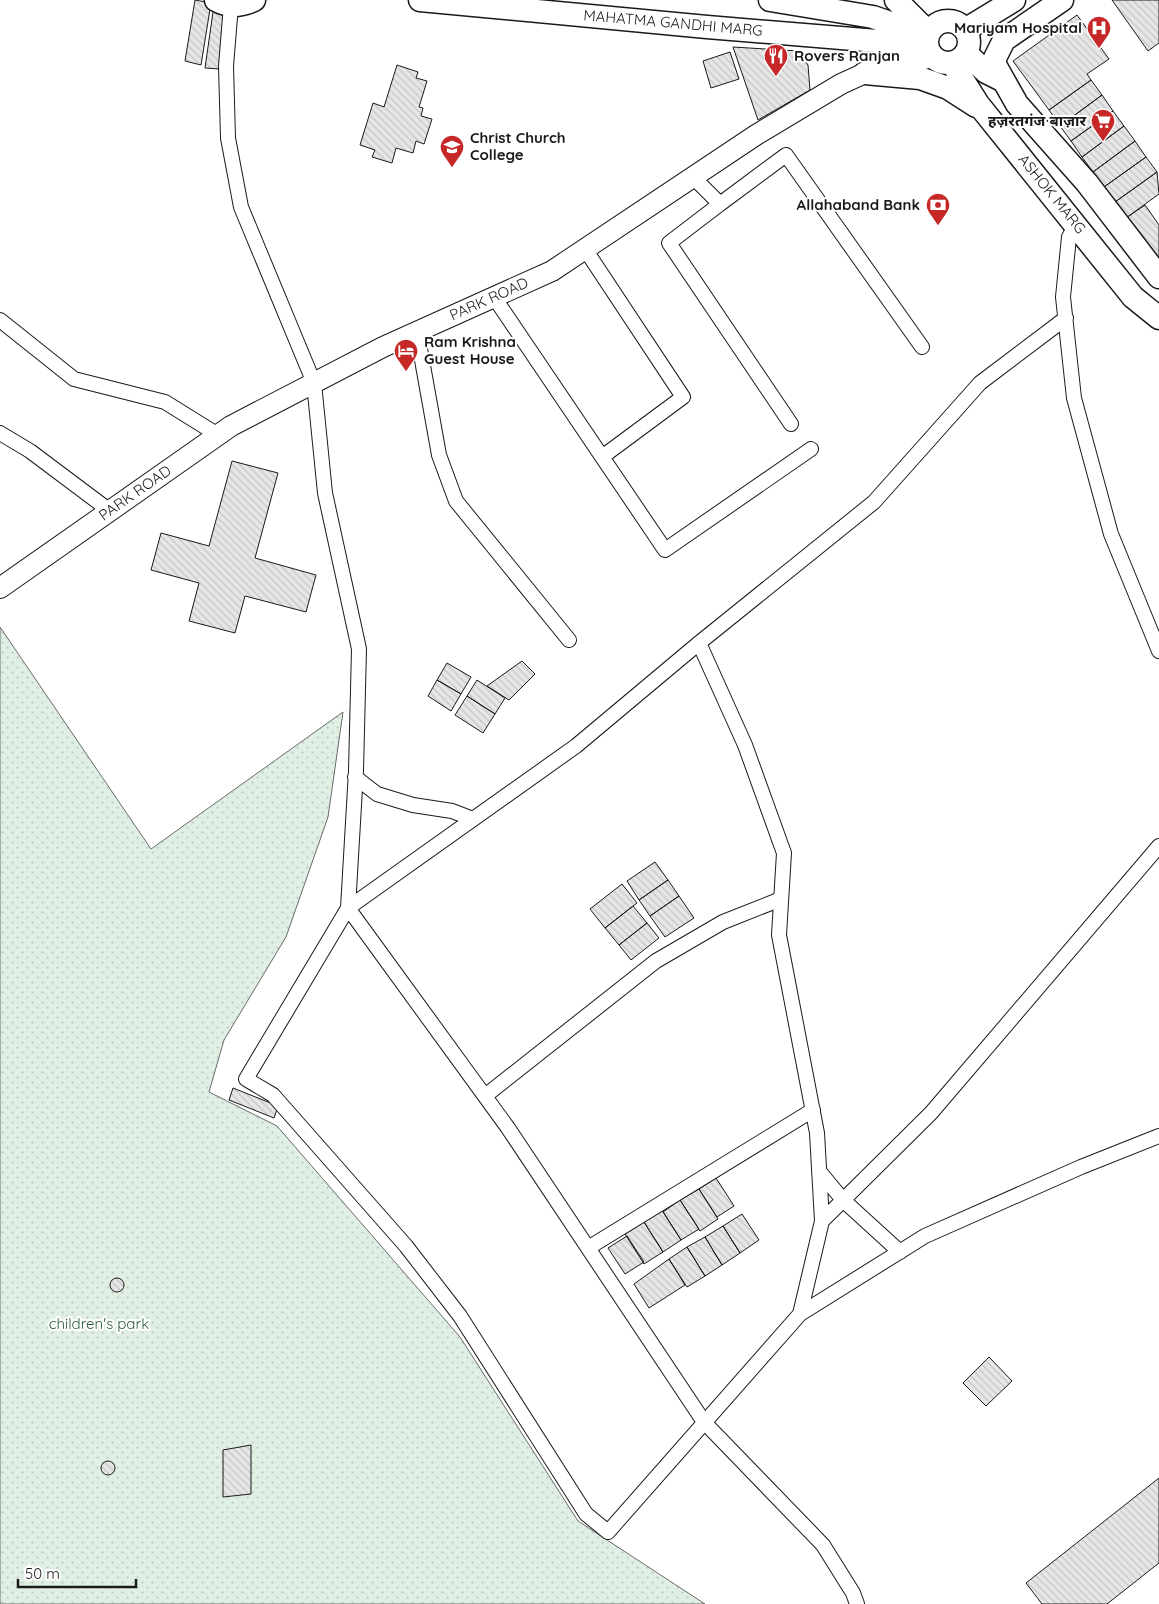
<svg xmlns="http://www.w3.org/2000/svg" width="1159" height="1604" font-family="Quicksand,'Noto Sans Devanagari',sans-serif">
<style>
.park{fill:url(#park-dots);stroke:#6a6a6a}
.building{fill:url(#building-back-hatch);stroke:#1a1a1a}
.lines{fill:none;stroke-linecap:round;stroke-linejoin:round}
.street-casing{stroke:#1a1a1a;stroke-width:16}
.secondary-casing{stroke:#1a1a1a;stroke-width:22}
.primary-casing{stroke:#1a1a1a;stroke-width:25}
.street{stroke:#fff;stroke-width:14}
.secondary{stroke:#fff;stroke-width:20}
.primary{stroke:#fff;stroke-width:22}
.labels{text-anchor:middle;stroke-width:4;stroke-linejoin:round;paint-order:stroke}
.street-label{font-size:15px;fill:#1a1a1a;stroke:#fff}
.poi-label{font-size:15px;font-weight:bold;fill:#1a1a1a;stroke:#fff;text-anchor:end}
.park-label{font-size:15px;fill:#2b5a34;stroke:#fff}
</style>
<defs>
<pattern id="park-dots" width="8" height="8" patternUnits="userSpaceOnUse" patternTransform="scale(1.25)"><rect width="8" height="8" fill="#e0efe3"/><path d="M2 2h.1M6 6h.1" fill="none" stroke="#c0ccc2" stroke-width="1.8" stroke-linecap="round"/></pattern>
<pattern id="building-back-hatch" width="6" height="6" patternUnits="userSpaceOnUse" patternTransform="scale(1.25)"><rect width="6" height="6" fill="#e6e6e6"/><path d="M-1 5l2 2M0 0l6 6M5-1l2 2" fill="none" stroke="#c5c5c5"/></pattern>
</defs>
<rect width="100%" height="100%" fill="#fff"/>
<!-- park -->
<path class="park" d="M0,627l151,222 192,-137 -15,105 -42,120 -62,103 -15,52 68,34 183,211 118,184 127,83h-705z"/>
<!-- building -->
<path class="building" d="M195,0l16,3 -10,62 -16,-4z
M1112,0h47v43l-11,8z
M214,5l13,3 -7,61 -15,-1z
M1077,15l32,44 -22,15 4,6 -42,30 -36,-49z
M733,47l65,4 10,14 2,25 -52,30z
M730,52l9,27 -28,9 -8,-27z
M397,65l21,7 -2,6 11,3 -8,26 4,1 -2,8 11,3 -8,25 -8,-3 -3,12 -17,-5 -4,15 -20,-6 3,-7 -15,-5 13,-42 11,4z
M1091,80l11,15 -42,31 -11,-16z
M1102,95l11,16 -42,30 -11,-15z
M1113,111l11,15 -42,31 -11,-16z
M1124,126l11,15 -42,31 -11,-15z
M1135,141l11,16 -42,30 -11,-15z
M1146,157l11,15 -42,30 -11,-15z
M1157,172l2,22 -33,24 -11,-16z
M1145,205l14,20v35l-33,-42z
M232,461l46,12 -23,85 61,17 -10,37 -61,-16 -10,37 -46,-12 10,-38 -48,-13 10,-37 48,13z
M522,661l13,13 -26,26 -22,-14z
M447,663l24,14 -10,17 -24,-14z
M437,680l24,14 -10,17 -23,-15z
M477,680l28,18 -10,16 -28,-18z
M467,696l28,18 -12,19 -28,-18z
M655,862l13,18 -29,20 -12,-19z
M668,880l11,16 -29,20 -11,-16z
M622,884l15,19 -32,25 -15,-19z
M679,896l15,22 -29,19 -15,-21z
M633,906l14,17 -28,22 -14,-17z
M647,923l12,15 -28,22 -12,-15z
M233,1088l45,18 -4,12 -45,-18z
M716,1178l18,28 -17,11 -18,-28z
M699,1189l19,30 -18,12 -20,-31z
M680,1200l19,29 -18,11 -18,-28z
M662,1210l19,30 -18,12 -19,-30z
M742,1214l17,26 -19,13 -17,-27z
M644,1222l19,30 -19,12 -19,-30z
M723,1226l17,27 -18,12 -17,-28z
M627,1236l17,26 -19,12 -17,-26z
M705,1237l17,28 -17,11 -18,-29z
M687,1247l18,29 -18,11 -18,-28z
M669,1259l16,26 -36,23 -15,-24z
M110 1285a7 7 0 1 1 14 0a7 7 0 1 1-14 0Z
M989,1357l23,24 -26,25 -23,-23z
M251,1445v49l-28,3v-47z
M101 1468a7 7 0 1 1 14 0a7 7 0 1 1-14 0Z
M1159,1478v85l-52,41h-65l-16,-21z"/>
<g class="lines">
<defs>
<path id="street" d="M231,5l-5,61 2,72 13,69 73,176 11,110 34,156 -3,122 -8,137 -102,171 27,16 133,151 54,70 126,198 22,18 192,-218 125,-78 156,-69 78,-31
M693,177l27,27 66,-49 136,192
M720,204l-51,39 122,181
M1076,224l-7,13 -6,60 11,101 37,136 48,117
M585,249l98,148 -81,60
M494,297l171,253 146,-101
M0,320l74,59 91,23 53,33
M417,332l22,123 17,46 113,139
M0,433l30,18 80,60
M699,643l46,102 39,108 -5,82 38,198 5,88 -22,93
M355,777l22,17 36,11 39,6 21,8
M485,1096l171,-135 67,-39 58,-23
M819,1171l24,29 57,52
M822,1221l109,-108 228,-267
M588,1248l225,-138
M857,1604l-4,-11 -30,-48 -119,-123 -196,-294 -160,-220 228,-162 123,-103 175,-141 106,-119 86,-65"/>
<path id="secondary" d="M0,588l231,-162 152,-79 169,-76 204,-136 85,-51 24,-11 67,-16"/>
<path id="primary" d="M216,0c12,7 25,6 38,0
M420,0l287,27 219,18
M770,0l103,17 54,19
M896,0l32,32
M927 42a21 21 0 1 1 42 0a21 21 0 1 1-42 0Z
M965,30l49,-30
M966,53l20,19 18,9 13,23 70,79 72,94
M952,63l26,41 155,193 26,21
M865,73l55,5 28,10 28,18
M1004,81l-9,-16v-7l9,-18 58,-40"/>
</defs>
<!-- street casing -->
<use href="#street" class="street-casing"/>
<!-- secondary casing -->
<use href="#secondary" class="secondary-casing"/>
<!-- primary casing -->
<use href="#primary" class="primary-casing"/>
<!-- street -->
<use href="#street" class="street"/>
<!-- secondary -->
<use href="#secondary" class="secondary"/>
<!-- primary -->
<use href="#primary" class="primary"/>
</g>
<!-- icons -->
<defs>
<symbol id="hospital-pin" viewBox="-11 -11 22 30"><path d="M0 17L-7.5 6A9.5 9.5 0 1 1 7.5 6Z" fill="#c62828" stroke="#fff"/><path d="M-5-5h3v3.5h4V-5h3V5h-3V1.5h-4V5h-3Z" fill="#fff"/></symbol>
<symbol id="restaurant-pin" viewBox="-11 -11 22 30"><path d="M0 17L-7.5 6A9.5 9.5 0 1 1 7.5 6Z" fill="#c62828" stroke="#fff"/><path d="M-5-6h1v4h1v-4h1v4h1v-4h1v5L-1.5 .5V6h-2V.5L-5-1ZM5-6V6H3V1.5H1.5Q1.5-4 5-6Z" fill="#fff"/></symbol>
<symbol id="supermarket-pin" viewBox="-11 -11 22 30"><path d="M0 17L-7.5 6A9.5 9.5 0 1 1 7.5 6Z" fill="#c62828" stroke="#fff"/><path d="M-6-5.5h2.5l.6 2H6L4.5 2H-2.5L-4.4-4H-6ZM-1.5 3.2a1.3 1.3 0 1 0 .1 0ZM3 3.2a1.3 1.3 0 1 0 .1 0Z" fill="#fff"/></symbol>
<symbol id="university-pin" viewBox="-11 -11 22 30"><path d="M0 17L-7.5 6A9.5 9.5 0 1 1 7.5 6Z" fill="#c62828" stroke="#fff"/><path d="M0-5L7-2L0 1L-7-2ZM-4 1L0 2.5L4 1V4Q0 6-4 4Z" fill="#fff"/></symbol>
<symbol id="bank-pin" viewBox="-11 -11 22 30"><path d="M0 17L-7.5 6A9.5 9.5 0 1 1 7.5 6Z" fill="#c62828" stroke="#fff"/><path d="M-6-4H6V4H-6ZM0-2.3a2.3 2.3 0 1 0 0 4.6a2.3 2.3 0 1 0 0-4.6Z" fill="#fff"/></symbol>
<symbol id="hotel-pin" viewBox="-11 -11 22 30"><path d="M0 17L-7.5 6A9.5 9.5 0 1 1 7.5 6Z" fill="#c62828" stroke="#fff"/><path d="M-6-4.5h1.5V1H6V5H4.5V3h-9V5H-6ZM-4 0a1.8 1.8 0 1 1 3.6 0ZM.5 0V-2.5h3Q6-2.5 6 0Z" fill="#fff"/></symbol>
</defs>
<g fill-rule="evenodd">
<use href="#hospital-pin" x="1085" y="14" width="28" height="38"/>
<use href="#restaurant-pin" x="762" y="42" width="28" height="38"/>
<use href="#supermarket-pin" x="1089" y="107" width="28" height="38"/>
<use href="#university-pin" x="438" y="133" width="28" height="38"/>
<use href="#bank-pin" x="924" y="191" width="28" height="38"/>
<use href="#hotel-pin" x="392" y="337" width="28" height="38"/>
</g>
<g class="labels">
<!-- street labels -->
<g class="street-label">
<text transform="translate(673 23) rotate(5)" y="5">MAHATMA GANDHI MARG</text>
<text transform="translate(1052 194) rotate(51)" y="5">ASHOK MARG</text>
<text transform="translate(489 299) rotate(-24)" y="5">PARK ROAD</text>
<text transform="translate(135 493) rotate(-35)" y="5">PARK ROAD</text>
</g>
<!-- poi labels -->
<g class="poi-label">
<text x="1082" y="33">Mariyam Hospital</text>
<text x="794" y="61" text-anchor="start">Rovers Ranjan</text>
<text x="1086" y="126">हज़रतगंज बाज़ार</text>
<text x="470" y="143" text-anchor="start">Christ Church<tspan x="470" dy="17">College</tspan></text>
<text x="920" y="210">Allahaband Bank</text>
<text x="424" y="347" text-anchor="start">Ram Krishna<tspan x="424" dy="17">Guest House</tspan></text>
</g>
<!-- park labels -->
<g class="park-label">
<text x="99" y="1329">children's park</text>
</g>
</g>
<!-- scale -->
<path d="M18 1579v8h118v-8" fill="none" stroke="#1a1a1a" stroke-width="2.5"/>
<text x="25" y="1579" font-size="15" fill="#1a1a1a" stroke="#ffffff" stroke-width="4" paint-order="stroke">50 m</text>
</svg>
